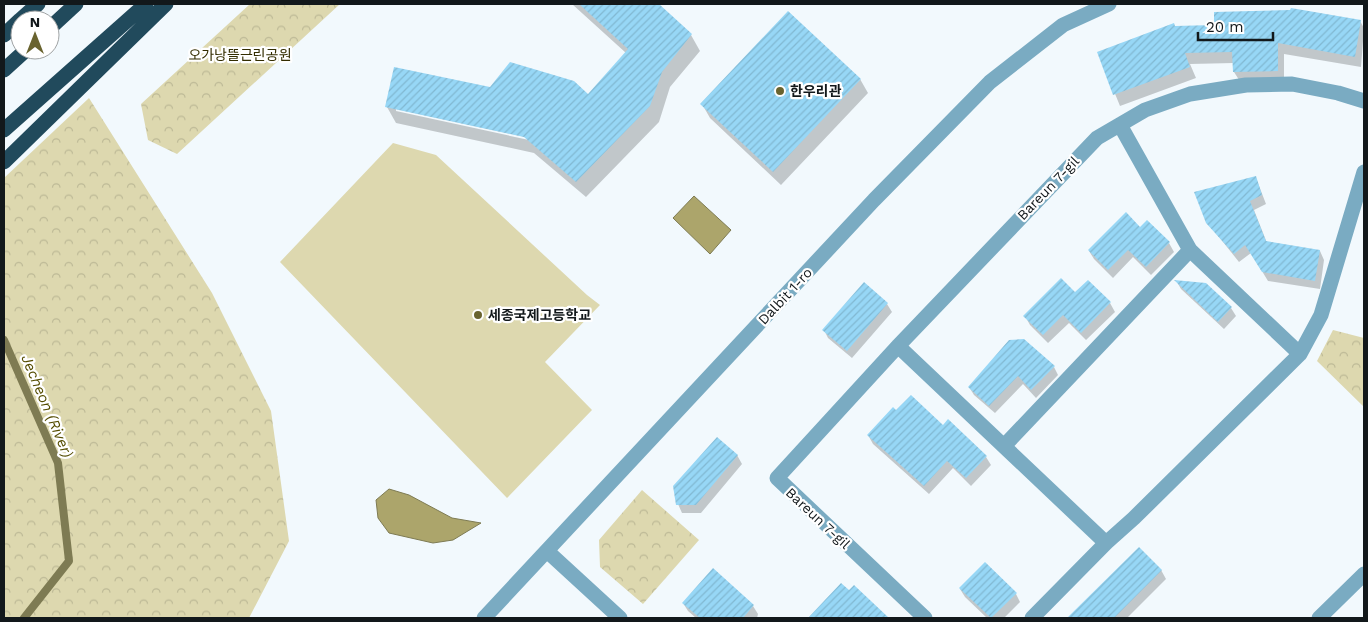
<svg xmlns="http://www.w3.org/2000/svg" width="1368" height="622" font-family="'Work Sans','Noto Sans KR',sans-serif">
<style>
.forest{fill:url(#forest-crowns)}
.pitch{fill:#ddd8af}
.water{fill:#aca56b;stroke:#7e7b53}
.shadow{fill:#0003;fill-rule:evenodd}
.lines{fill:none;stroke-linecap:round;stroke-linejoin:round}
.stream{stroke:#7e7b53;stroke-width:8}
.building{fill:url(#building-hatch)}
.minor{stroke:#7aabc2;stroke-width:15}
.highway{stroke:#214a5c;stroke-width:15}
.poi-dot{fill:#69632f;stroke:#fff;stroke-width:2}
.labels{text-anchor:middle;stroke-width:4.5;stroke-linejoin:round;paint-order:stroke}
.park-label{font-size:14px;fill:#332d00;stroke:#fff}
.poi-label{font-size:14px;font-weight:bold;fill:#12181b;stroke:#fff;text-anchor:start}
.street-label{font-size:14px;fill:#12181b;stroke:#fff}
.water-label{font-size:15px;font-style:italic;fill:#554d01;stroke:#fff}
</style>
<defs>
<pattern id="forest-crowns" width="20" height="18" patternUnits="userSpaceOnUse" patternTransform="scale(1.25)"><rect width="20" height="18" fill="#ddd8af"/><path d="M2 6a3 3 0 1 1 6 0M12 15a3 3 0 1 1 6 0" fill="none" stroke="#bdb996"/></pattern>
<pattern id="building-hatch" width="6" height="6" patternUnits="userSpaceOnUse" patternTransform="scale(1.25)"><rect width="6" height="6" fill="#97d7f6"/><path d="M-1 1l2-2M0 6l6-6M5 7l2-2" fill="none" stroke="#81b8d2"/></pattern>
</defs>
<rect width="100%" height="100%" fill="#f2f9fd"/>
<!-- forest -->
<path class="forest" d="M250,4h90l-163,150 -29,-14 -7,-36z
M89,98l123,195 59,118 18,130 -40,77h-245v-440z
M1333,330l31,8v69l-47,-46z
M642,490l57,50 -56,64 -43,-37 -1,-27z"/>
<!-- pitch -->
<path class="pitch" d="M393,143l43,12 151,140 13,10 -55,57 47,48 -85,88 -227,-236z"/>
<!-- water -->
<path class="water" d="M694,196l37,34 -21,24 -37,-36z
M389,489l20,6 43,23 29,5 -28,17 -20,3 -44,-10 -11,-15 -2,-18z"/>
<!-- shadow -->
<path class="shadow" d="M572,4h86l33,31 9,16 -30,36 -11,35 -73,75 -52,-44 -138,-30 -9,-16 103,-18 98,7 38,-43zM396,109l134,29 -1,2 -133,-29z
M1360,21l4,7 -3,39 -77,-13v28l-43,1 -7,-11v-9l-44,1 6,14 -76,28 -22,-54 77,-25z
M860,79l8,14 -87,92 -71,-67 -8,-14z
M1256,178l10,26 -12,6 13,33 53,8 4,9 -4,29 -52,-8 -17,-28 -12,9 -32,-40z
M1147,221l22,22 5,9 -23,23 -18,-18 -20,21 -19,-19 -5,-8 51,-23z
M1088,281l22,22 5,9 -29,28 -17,-17 -21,20 -18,-18 -5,-9 50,-22z
M1177,282l29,2 25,24 5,8 -12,13 -43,-40z
M887,304l5,8 -40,46 -24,-20 -4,-8z
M1054,367l4,8 -22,23 -13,-14 -28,29 -21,-18 -5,-8z
M896,412l47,15 43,30 5,8 -20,21 -18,-18 -24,26 -56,-50 -5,-9z
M737,455l5,9 -41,49h-19l-4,-9z
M1139,549l22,21 5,9 -39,39h-59z
M713,570l40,36 5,8 -1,4h-61l-8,-7 -5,-8z
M854,587l33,31h-71l-2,-4z
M960,589l56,5 4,8 -16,16h-17l-22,-21z"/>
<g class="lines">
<!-- stream -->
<path class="stream" d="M4,340l54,123 11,98 -45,57"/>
</g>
<!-- building -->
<path class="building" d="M579,4h80l33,30 -30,38 -12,34 -74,76 -52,-45 -139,-30 9,-40 96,20 20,-25 64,19 14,13 40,-45z
M1291,8l70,12 -6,37 -77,-14v28l-45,1 -1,-20 -47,1 5,14 -77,28 -16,-43 77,-29 1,3 39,-1v-13l76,-2z
M788,11l73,68 -88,93 -73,-68z
M1256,176l6,19 -12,6 16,40 54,9 -5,31 -53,-9 -17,-27 -11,9 -28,-31 -12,-31z
M1126,212l14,15 7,-7 23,22 -24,25 -18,-17 -20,20 -20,-20z
M1061,278l14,14 13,-12 23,22 -30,31 -18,-18 -20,20 -20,-19z
M1174,280l32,3 26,24 -14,15z
M864,282l24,21 -41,48 -25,-21z
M1024,339l31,27 -24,24 -13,-14 -29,30 -21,-19 41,-47z
M911,395l32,30 5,-6 39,37 -21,22 -19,-17 -23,25 -57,-51 26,-28 3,3z
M717,437l21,18 -42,50h-20l-3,-19z
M1139,547l23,23 -48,48h-47z
M985,562l32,31 -26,25 -32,-30z
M713,568l41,37 -11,13h-43l-18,-15z
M841,583l8,7 5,-5 35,33h-81z"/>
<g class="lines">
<!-- minor -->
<path class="minor" d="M1120,125l70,125 110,104
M898,346l208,197
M1004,446l186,-196
M547,551l73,67
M484,618l390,-418 116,-118 73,-57 46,-21
M925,618l-148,-140 121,-132 199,-208 48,-28 45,-16 56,-9 46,-1 46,9 26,8
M1032,618l74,-75 28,-25 166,-164 21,-39 43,-143
M1319,618l45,-44"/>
<!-- highway -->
<path class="highway" d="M20,20l18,-16
M50,28l26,-24
M4,35l16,-15
M4,70l22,-20
M4,130l142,-126
M4,162l162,-158"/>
</g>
<!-- markers -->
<g class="poi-dot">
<circle cx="780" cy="91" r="5"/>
<circle cx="478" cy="315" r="5"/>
</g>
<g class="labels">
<!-- park labels -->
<g class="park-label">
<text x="240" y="60">오가낭뜰근린공원</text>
</g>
<!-- poi labels -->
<g class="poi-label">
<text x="790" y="96">한우리관</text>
<text x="488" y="320">세종국제고등학교</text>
</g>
<!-- street labels -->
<g class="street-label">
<text transform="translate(1048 188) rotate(-46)" y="5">Bareun 7-gil</text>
<text transform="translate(785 296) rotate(-47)" y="5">Dalbit 1-ro</text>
<text transform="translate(818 518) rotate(43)" y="5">Bareun 7-gil</text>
</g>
<!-- water labels -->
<g class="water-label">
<text transform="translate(47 406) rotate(67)" y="5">Jecheon (River)</text>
</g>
</g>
<!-- border -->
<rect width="1368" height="622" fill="none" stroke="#12181b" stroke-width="10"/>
<!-- north arrow -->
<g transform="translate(35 35)"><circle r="24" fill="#ffffff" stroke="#a0a3a4"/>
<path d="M0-4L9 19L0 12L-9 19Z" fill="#69632f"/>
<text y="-8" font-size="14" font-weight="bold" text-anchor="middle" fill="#12181b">N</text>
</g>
<!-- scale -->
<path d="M1198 32v8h75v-8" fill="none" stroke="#12181b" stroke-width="2.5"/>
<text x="1206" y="32" font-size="15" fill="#12181b" stroke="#ffffff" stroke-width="4" paint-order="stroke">20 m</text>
</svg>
